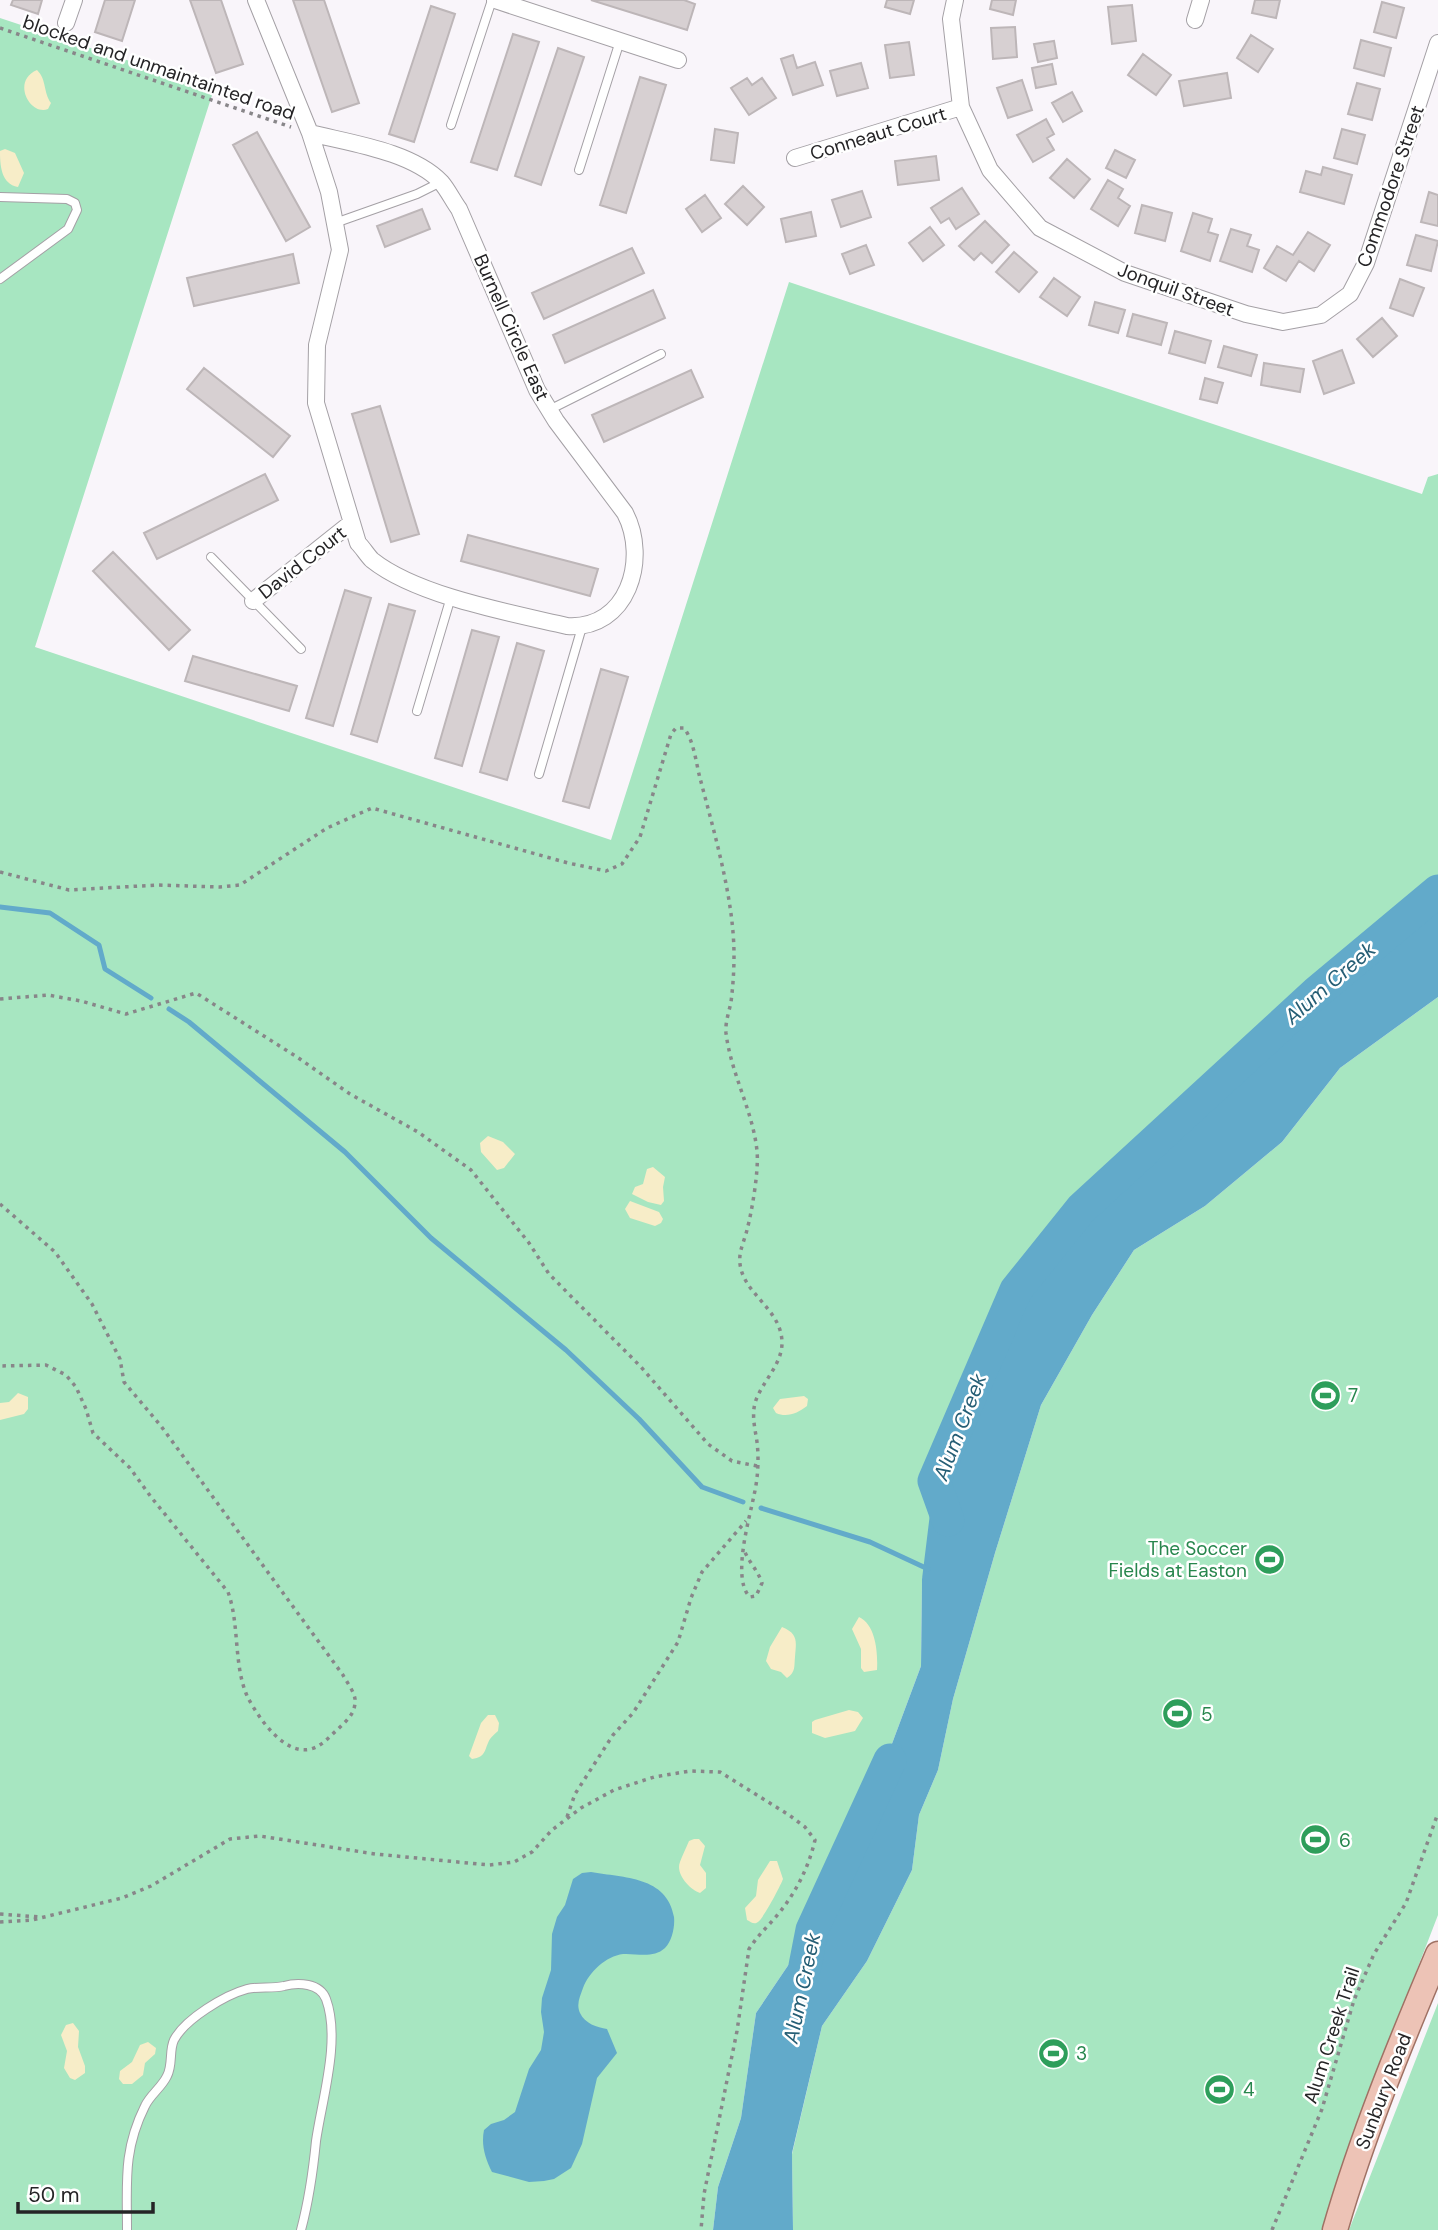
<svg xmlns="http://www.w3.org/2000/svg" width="1438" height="2230" font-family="'DM Sans',sans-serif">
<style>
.green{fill:#a7e6c1}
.sand{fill:#f7edc8}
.water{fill:#62aaca}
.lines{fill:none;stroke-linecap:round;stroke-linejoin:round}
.stream{stroke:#62aaca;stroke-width:5}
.river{stroke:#62aaca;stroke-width:33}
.building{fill:#d7d0d2;stroke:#bdb6b8;stroke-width:2}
.lane-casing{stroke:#a4a0a5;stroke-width:10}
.street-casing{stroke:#a4a0a5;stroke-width:18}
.primary-casing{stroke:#9f7164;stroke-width:27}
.path{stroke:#888689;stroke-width:3.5;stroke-dasharray:3.5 5;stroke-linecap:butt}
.lane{stroke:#fff;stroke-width:8}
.street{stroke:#fff;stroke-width:16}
.primary{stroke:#edc3b6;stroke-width:24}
.labels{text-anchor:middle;stroke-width:5;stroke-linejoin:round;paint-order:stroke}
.street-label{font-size:19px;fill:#252426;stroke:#fff}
.leisure-label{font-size:19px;fill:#27864d;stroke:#fff;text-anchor:start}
.water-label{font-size:21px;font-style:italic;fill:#255e75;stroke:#fff}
</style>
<rect width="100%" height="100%" fill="#f9f5fa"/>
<!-- green -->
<path class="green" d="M0,18l214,71 -179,558 576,193 178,-558 633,212 6,-17 10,-3v417l-121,101 -27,45 -128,117 -81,55 -159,370 -1,87 -50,134 -59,130 -56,83 -15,105 -23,69 -5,43h-713z
M1438,997v918l-71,184 -43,131h-531l-1,-76 30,-128 45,-65 45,-91 7,-55 19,-45 15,-71 42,-146 46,-148 51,-90 42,-65 71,-44 77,-64 58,-74z
M1438,2003v227h-89z"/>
<!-- sand -->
<path class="sand" d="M37,70c10,10 6,22 14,33l-3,6c-18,7 -37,-28 -11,-39z
M5,149l10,4 9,20 -6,14c-17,-3 -18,-22 -18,-36z
M488,1136l15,6 12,12 -11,14 -7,2 -16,-18 -1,-9z
M653,1167l12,10 -2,10 1,14 -3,4 -13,-3 -16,-8 3,-7 8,-3 4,-15z
M630,1201l29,11 4,7 -2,4 -6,3 -25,-8 -5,-9z
M18,1393l10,4v12l-4,5 -24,6v-17l9,-1z
M804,1396l4,3 -1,7c-9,7 -20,12 -31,7l-3,-5 7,-9z
M859,1617c17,8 19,36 18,53l-13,2 -3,-4v-19l-9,-20z
M782,1627c17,7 14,15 13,30 -1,9 1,15 -8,21l-6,-6 -10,-3 -5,-8 4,-14z
M849,1710l9,2 5,6 -8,13 -30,7 -13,-5v-11l3,-2z
M488,1715h7l4,8 -1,8c-3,3 -6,5 -8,8 -6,10 -3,18 -18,20l-3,-3 12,-33z
M694,1839h5l6,7 -5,19 6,8v15l-6,5c-10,-3 -25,-19 -20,-31 2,-6 6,-14 9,-21z
M770,1861h7l6,18c-2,6 -20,40 -25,43 -4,3 -7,0 -11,-2l-2,-12 11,-12 2,-16z
M73,2023l6,8 -1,16 7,19v7l-10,7 -5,-2 -6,-10 3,-17 -6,-16 5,-10z
M148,2042l8,6 -1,6 -10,9 -2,12 -11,9h-9l-4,-5 1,-8 12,-9 8,-17z"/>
<!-- water -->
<path class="water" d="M1438,891v106l-98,71 -58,74 -77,64 -71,44 -42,65 -51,90 -46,148 -42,146 -15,71 -19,45 -7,55 -45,91 -45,65 -30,127 1,77h-80l5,-43 23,-69 15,-105 56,-83 59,-130 50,-134 1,-87 12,-98 82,-191 65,-81 81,-55 128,-117 27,-45z
M591,1872c33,6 76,4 83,45 1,10 -2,24 -9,31 -12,11 -29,5 -42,6 -17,2 -34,18 -40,34 -3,9 -7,16 -3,25 5,11 17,14 27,16l10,24 -20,25 -15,66 -11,24 -17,11 -10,2 -15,1 -37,-10c-7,-14 -11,-27 -8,-42l7,-6 13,-4 11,-8 14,-43 12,-19 3,-18 -3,-20 1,-14 9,-28 1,-36 5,-17 8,-12 8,-26 9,-6z"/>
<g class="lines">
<!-- stream -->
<path class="stream" d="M0,907l50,6 49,32 6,24 46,29
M169,1009l20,13 156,130 86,86 135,112 73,69 63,68 41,15
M761,1508l109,34 58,27"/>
<!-- river -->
<path class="river" d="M948,1520l-14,-39 82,-191 65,-81 236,-217 121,-101
M805,1966l7,-36 78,-170"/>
</g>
<!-- building -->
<path class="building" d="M13,0h29l-4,14 -27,-9z
M105,0h30l-13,41 -27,-9z
M190,0h31l22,64 -27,9z
M293,0h31l35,103 -27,9z
M591,0h93l11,4 -8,26z
M887,0h27l-4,14 -25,-7z
M992,0h24l-3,15 -23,-6z
M1255,0h25l-4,18 -24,-5z
M1382,2l22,6 -8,30 -22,-6z
M1132,5l4,36 -24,3 -4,-37z
M431,6l24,8 -41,128 -25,-8z
M1015,27l2,30 -24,2 -2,-31z
M513,34l26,8 -42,128 -26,-8z
M1251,35l22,14 -15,23 -21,-14z
M1361,40l30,8 -7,28 -30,-8z
M1054,41l3,17 -19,4 -4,-18z
M909,42l5,33 -24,3 -5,-33z
M558,48l26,9 -43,128 -26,-9z
M1143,54l28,21 -15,20 -28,-20z
M793,55l4,13 18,-6 8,23 -30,10 -12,-36z
M861,63l7,25 -31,8 -7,-25z
M1052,64l4,20 -20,4 -4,-20z
M1227,73l4,25 -47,8 -5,-25z
M640,77l26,8 -40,128 -26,-8z
M747,78l5,7 10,-7 14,20 -27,17 -18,-27z
M1022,80l10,30 -24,8 -11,-30z
M1357,83l23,6 -8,31 -24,-6z
M1072,92l10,19 -19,11 -11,-19z
M1046,119l8,15 -7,4 7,12 -21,12 -16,-27z
M715,129l23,4 -4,30 -23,-3z
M1342,129l23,6 -8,29 -23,-6z
M257,132l53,95 -24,14 -53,-96z
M1115,150l20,10 -9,18 -20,-10z
M936,156l3,24 -41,5 -3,-24z
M1067,159l23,20 -16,19 -24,-20z
M1323,167l29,8 -8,29 -44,-12 6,-21 15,4z
M1108,180l15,9 -5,9 12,8 -12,20 -27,-17z
M743,186l21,21 -17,18 -22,-21z
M962,188l17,26 -23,15 -7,-11 -8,5 -10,-15z
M862,191l9,26 -30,10 -9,-27z
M1429,192l9,3v31l-17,-4z
M705,195l16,23 -19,14 -16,-23z
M1142,205l30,8 -7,28 -30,-8z
M422,209l8,20 -45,18 -8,-21z
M811,212l5,24 -30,6 -5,-23z
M1193,213l19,6 -4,13 10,3 -8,26 -29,-10z
M985,221l24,24 -17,18 -11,-10 -7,7 -15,-14z
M930,227l14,18 -21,16 -14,-18z
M1231,229l20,6 -4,11 12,4 -7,22 -32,-11z
M1308,232l22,13 -16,26 -15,-10 -13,20 -22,-13 13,-22 16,9z
M1416,235l22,6 -7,30 -24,-6z
M866,245l8,20 -24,9 -8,-20z
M632,248l12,25 -100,46 -12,-26z
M1014,252l23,20 -18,20 -23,-20z
M293,254l6,29 -105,23 -7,-28z
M1054,278l26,19 -13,19 -27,-19z
M1400,279l24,9 -11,28 -23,-8z
M653,290l12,28 -100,45 -12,-28z
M1095,302l30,8 -7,23 -29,-8z
M1133,314l34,9 -6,22 -34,-9z
M1382,318l15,18 -24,21 -16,-18z
M1175,331l36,10 -6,22 -36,-10z
M1224,346l33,9 -6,21 -33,-9z
M1342,350l12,33 -30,11 -11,-33z
M1264,363l40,6 -4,23 -39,-7z
M204,368l86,68 -17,21 -86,-68z
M691,370l12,27 -99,45 -12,-27z
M1205,378l18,5 -6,20 -17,-4z
M380,406l39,128 -28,8 -39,-128z
M265,474l13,26 -121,59 -13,-26z
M468,535l130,34 -8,27 -129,-35z
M113,552l77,78 -21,20 -76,-79z
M345,590l26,8 -38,128 -27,-8z
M389,604l26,7 -38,131 -26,-8z
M472,630l27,7 -37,129 -27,-8z
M517,643l27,8 -37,129 -27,-8z
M193,656l104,30 -8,25 -104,-30z
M601,669l27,8 -39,131 -26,-7z"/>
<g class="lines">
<defs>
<path id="lane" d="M451,125l41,-125
M579,170l41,-129
M0,197l67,2 8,4 2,7 -9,19 -68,50
M335,223l82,-29 24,-12
M549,410l112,-56
M211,557l90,92
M417,711l34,-114
M539,774l43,-147
M127,2230c0,-48 -4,-80 18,-124 5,-11 17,-19 22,-30 6,-11 2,-26 7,-36 11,-21 51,-45 73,-51 12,-3 25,0 37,-3 14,-4 36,-3 42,13 15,41 -4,100 -10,142 -3,31 -7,59 -15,89"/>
<path id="street" d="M256,0l54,133 19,59 11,58 -23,95 -1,58 42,140c5,5 9,12 14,17 45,36 139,53 195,66 61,4 82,-67 58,-113l-69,-92 -19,-31 -78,-181c-6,-8 -11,-19 -18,-27 -30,-31 -92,-39 -131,-49
M495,0l183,60
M955,0l-4,19 10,88 29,63 50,58 85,45 121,41 37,8 38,-7 29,-21 16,-31 72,-220
M1195,20l6,-20
M66,23l8,-23
M795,158l166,-51
M253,601l98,-78"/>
<path id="primary" d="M1335,2230c27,-94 65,-186 103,-276"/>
</defs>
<!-- lane casing -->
<use href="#lane" class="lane-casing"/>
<!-- street casing -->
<use href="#street" class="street-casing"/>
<!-- primary casing -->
<use href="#primary" class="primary-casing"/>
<!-- path -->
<path class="path" d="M0,28l291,99
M0,872l69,18 89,-5 62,2 20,-2 87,-57 45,-20 196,55 38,8 16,-7 18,-27 31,-103 5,-6h8c10,13 12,35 16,50 14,54 34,121 34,177 0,16 -1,31 -3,47 -2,10 -6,21 -5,31 5,41 27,78 31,118 2,19 -5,60 -10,79 -2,8 -6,17 -7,25 -4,37 42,51 42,88 0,21 -19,38 -26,57 -5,14 -1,28 1,42 2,16 1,37 -3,53 -4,22 -23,84 -4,102l6,-1 6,-13c-4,-12 -13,-21 -18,-33
M0,999l48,-4 33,6 45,13 70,-21 101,64 53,37 68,38 53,38 58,73 20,31 92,93 67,77 24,17 25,5
M0,1204l55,48 37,52 28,55 4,23 37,44 182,249c3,6 11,16 12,24 1,15 -9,22 -18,31 -8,7 -15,16 -26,19 -27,7 -52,-31 -63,-51 -15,-32 -8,-73 -20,-106l-77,-95 -21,-29 -37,-35 -7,-24 -10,-22 -10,-12 -20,-10 -46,1
M567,1817l8,-23 38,-59 20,-22 45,-71 13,-44 11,-26 44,-51
M0,1914l40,3
M0,1922l32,-2 90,-22 29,-12 79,-47 30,-3 115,18 114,11 25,-3 18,-10 20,-22 29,-22 33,-18 40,-13 36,-6 30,1 69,43 16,12 10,13c-7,30 -21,56 -41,79 -9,10 -18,19 -25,30l-12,82 -33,163 -3,36
M1272,2230l50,-121 32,-109 20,-46 32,-51 32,-90"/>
<!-- lane -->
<use href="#lane" class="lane"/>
<!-- street -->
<use href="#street" class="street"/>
<!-- primary -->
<use href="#primary" class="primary"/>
</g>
<!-- icons -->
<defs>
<symbol id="stadium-disc" viewBox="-11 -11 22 22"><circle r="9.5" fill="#2e9e5b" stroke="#fff"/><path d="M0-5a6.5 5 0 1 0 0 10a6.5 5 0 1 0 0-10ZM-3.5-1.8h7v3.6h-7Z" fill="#fff"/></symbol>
</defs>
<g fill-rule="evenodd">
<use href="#stadium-disc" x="1308" y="1378" width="35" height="35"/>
<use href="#stadium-disc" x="1252" y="1542" width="35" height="35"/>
<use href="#stadium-disc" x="1160" y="1696" width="35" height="35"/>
<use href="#stadium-disc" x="1298" y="1822" width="35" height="35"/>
<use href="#stadium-disc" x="1036" y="2036" width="35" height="35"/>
<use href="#stadium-disc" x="1202" y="2072" width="35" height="35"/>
</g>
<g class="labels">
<!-- street labels -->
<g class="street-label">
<text transform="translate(159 67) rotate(19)" y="7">blocked and unmaintainted road</text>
<text transform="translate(878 133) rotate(-17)" y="7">Conneaut Court</text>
<text transform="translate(1390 186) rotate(-71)" y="7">Commodore Street</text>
<text transform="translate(1176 289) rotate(20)" y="7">Jonquil Street</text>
<text transform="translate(512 327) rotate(66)" y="7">Burnell Circle East</text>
<text transform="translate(302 562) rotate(-38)" y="7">David Court</text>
<text transform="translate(1331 2035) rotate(-72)" y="7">Alum Creek Trail</text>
<text transform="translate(1383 2091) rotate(-69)" y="7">Sunbury Road</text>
</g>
<!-- leisure labels -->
<g class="leisure-label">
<text x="1348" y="1402">7</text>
<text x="1247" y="1555" text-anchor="end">The Soccer<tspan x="1247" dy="22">Fields at Easton</tspan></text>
<text x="1201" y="1721">5</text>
<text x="1339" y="1847">6</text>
<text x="1076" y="2060">3</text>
<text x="1243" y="2096">4</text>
</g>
<!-- water labels -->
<g class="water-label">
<text transform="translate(1330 983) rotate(-41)" y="7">Alum Creek</text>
<text transform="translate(960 1427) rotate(-69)" y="7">Alum Creek</text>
<text transform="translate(802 1988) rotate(-78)" y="7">Alum Creek</text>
</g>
</g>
<!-- scale -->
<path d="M18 2202v10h135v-10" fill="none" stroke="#252426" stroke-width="3.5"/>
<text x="28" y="2202" font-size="21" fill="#252426" stroke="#ffffff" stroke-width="5" paint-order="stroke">50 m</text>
</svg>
